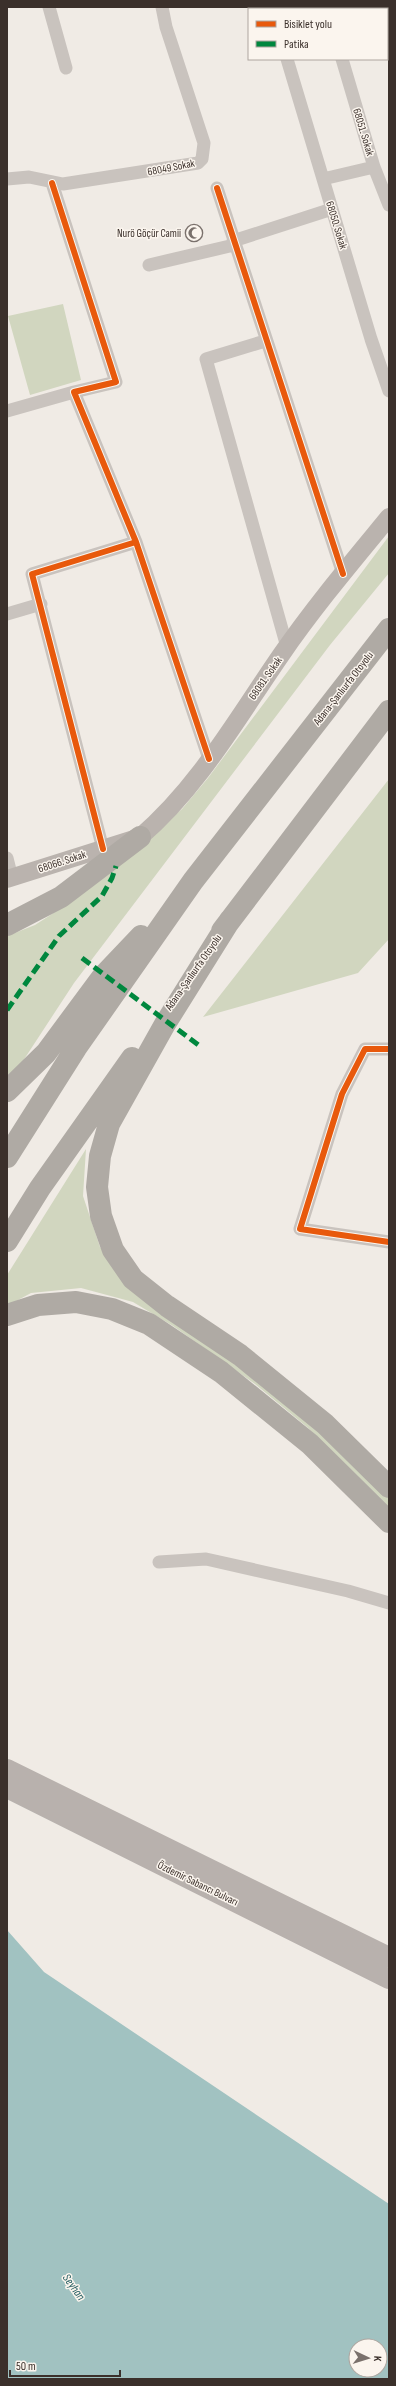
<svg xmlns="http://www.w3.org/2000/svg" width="396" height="2386" font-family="'Sofia Sans Condensed',sans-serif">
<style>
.green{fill:#d1d6bf}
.water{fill:#a1c2c1;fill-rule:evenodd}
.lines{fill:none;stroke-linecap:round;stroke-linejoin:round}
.minor{stroke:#c9c3be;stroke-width:13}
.secondary{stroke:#bab3ae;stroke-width:18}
.primary{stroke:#b8b1ad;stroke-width:20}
.motorway{stroke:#afaaa4;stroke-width:22}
.quiet{stroke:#00873e;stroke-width:5;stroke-dasharray:10 5;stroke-linecap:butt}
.cycleway-casing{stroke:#fbf5ee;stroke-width:8}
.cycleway{stroke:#e8590c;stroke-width:6}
.labels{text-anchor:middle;stroke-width:3;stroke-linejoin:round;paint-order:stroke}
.street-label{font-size:11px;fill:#3b302b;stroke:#fbf5ee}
.poi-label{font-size:11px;fill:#3b302b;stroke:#fbf5ee;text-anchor:end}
.water-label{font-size:12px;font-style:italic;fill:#1f5a5e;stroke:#fbf5ee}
</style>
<rect width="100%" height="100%" fill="#f0ebe5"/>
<!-- green -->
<path class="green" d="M63,304l18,76 -51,15 -22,-79z
M389,536v37l-59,72 -256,338 -53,81 -14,12v-140l28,-11 17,-11 57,-43 73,-62 26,-31z
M389,779v160l-31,34 -155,44z
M86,1149l-3,47 17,51 40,46 122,88 95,85 32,33v12l-82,-84 -52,-43 -82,-58 -40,-24 -52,-14 -50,5 -24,13v-31z"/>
<!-- water -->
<path class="water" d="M7,1930l37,42 345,232v175h-382zM356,2346h24v24h-24z"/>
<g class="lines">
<!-- minor -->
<path class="minor" d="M49,7l17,61
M272,7l1,2
M327,7v2
M287,59l84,280 18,52
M342,59l32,108 15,38
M7,179l22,-2 34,7 135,-21 4,-4 2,-16 -38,-116 -4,-20
M323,179l51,-12
M52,183l64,199 -42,10 62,150 73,217
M217,188l126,386
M233,241l99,-32
M149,265l85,-20
M265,341l-59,18 81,288
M7,411l67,-19
M7,614l34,-10
M103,849l-71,-275 104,-32
M7,858l5,20
M389,1049h-24l-23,45 -42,135 89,13
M159,1562l47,-3 142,32 41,12"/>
<!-- secondary -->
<path class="secondary" d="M7,879l133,-42c58,-49 98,-120 141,-182 33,-48 71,-93 108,-138"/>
<!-- primary -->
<path class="primary" d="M7,1769l382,188
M7,1788l382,191"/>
<!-- motorway -->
<path class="motorway" d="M230,920l-65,104 -56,100 -9,32 -3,31 4,29 12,34 20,29 34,27 73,49 85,69 64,63
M7,925l54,-28 79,-60
M222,931l167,-220
M7,1091l39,-38 57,-77 38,-40
M7,1157l69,-109 117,-167 196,-252
M7,1241l33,-53 92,-130
M7,1315l31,-10 38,-3 36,7 37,15 72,48 89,72 79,78"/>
<!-- quiet -->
<path class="quiet" d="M82,958l119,89
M7,1010l52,-74 43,-40 10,-18 4,-12"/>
<defs>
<path id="cycleway" d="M52,183l64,199 -42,10 62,150 73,217
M217,188l126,386
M103,849l-71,-275 104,-32
M389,1049h-24l-23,45 -42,135 89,13"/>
</defs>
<!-- cycleway casing -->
<use href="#cycleway" class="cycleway-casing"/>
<!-- cycleway -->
<use href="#cycleway" class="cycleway"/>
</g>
<!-- icons -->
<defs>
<symbol id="mosque-ring" viewBox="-11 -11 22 22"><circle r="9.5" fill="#fbf5ee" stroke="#7a716c" stroke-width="1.5"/><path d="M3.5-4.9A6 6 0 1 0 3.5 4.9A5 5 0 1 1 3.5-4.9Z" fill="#7a716c"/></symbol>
</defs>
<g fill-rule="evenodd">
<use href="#mosque-ring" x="184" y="223" width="20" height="20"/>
</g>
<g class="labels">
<!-- street labels -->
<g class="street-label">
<text transform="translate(364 132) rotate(73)" y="4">68051. Sokak</text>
<text transform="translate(171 167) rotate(-11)" y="4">68049 Sokak</text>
<text transform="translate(337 225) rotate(73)" y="4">68050. Sokak</text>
<text transform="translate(265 678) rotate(-55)" y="4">68081. Sokak</text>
<text transform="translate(343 688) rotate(-52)" y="4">Adana-Şanlıurfa Otoyolu</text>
<text transform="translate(62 861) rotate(-18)" y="4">68066. Sokak</text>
<text transform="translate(193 972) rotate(-55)" y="4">Adana-Şanlıurfa Otoyolu</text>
<text transform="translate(198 1883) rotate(26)" y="4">Özdemir Sabancı Bulvarı</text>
</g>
<!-- poi labels -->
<g class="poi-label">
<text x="181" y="237">Nurö Göçür Camii</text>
</g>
<!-- water labels -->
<g class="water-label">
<text transform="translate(74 2287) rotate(54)" y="4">Seyhan</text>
</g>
</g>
<!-- border -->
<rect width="396" height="2386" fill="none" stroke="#3b302b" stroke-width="16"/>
<!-- legend -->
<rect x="248" y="8" width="140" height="52" fill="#fbf5ee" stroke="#aea6a0"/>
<rect x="256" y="21" width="20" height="6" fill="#e8590c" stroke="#aea6a0"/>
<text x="284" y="28" font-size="12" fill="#3b302b">Bisiklet yolu</text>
<rect x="256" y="41" width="20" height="6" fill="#00873e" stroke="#aea6a0"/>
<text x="284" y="48" font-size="12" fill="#3b302b">Patika</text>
<!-- north arrow -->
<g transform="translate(368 2358) rotate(94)"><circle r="19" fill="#fbf5ee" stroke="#aea6a0"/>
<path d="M0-3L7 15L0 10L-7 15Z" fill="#7a716c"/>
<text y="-6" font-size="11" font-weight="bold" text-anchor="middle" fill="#3b302b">K</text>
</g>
<!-- scale -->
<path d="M10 2370v6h110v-6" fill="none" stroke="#3b302b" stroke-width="2"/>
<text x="16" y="2370" font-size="12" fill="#3b302b" stroke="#fbf5ee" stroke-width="3" paint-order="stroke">50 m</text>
</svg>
